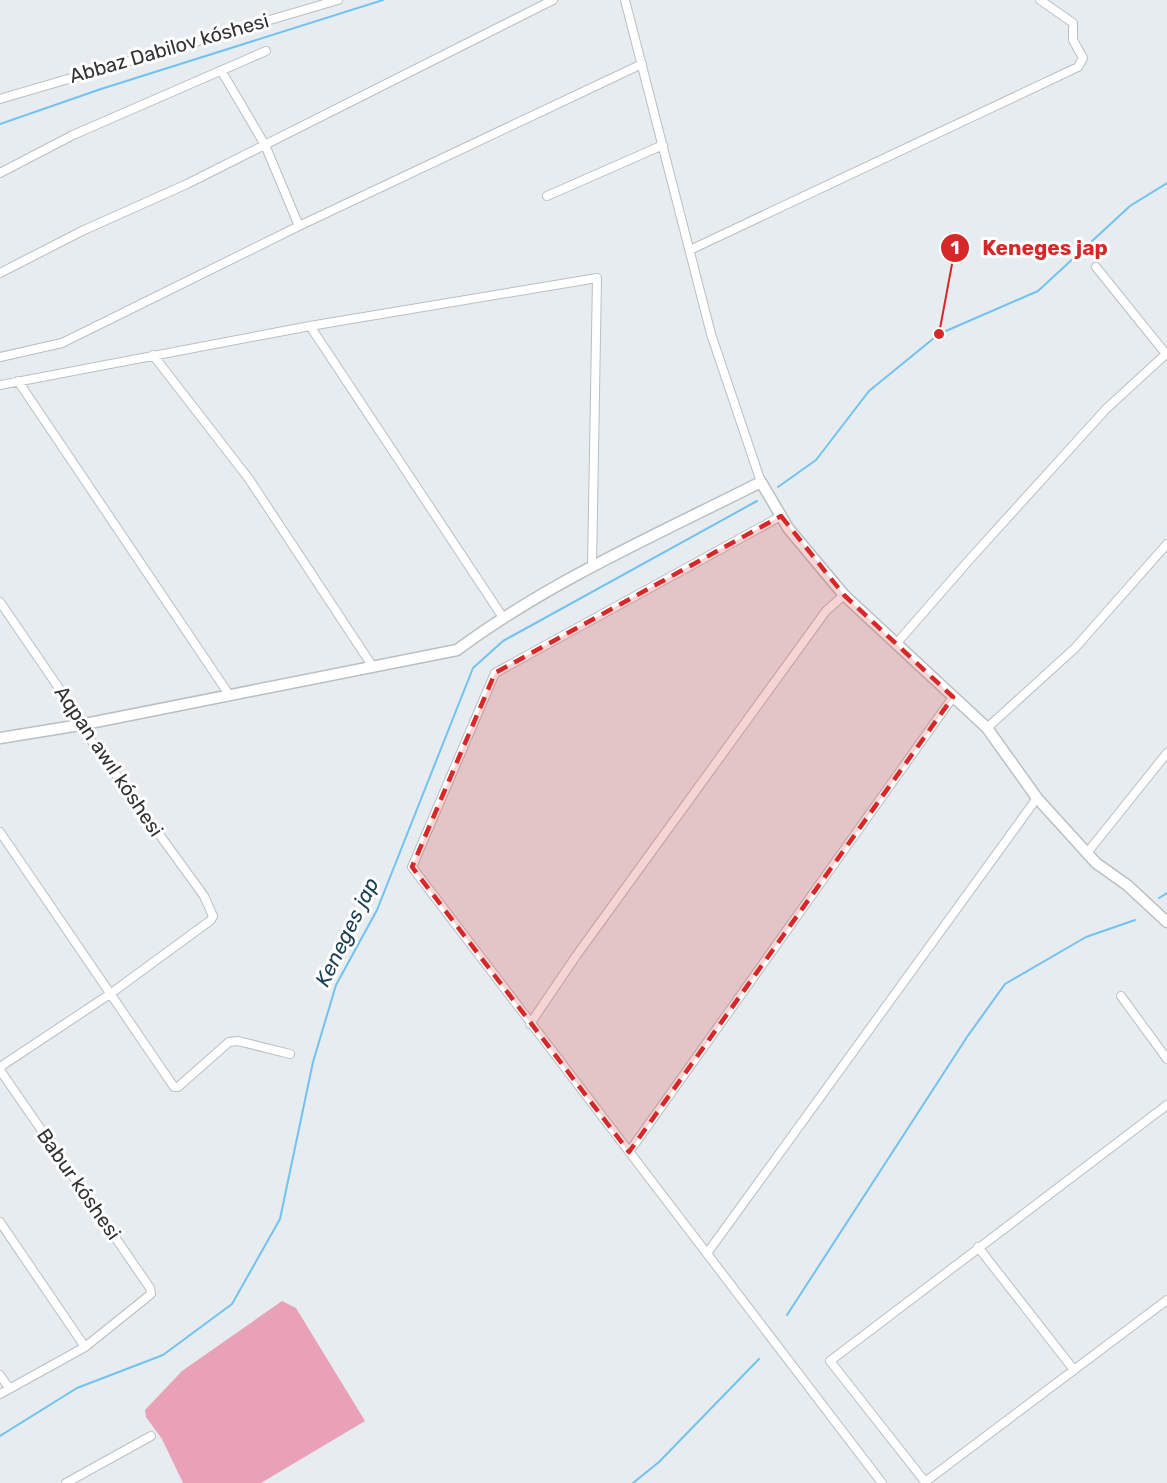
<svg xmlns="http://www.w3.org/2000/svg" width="1167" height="1483" font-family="Rubik,sans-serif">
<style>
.green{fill:#e9a1b7}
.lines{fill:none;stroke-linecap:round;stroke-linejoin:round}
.stream{stroke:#72c2f0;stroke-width:2}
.street-casing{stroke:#b9bfc2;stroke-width:10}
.secondary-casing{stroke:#b9bfc2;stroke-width:13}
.street{stroke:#fff;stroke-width:8}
.secondary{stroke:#fff;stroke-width:10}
.marked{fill:#d62828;fill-opacity:0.2;stroke:#d62828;stroke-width:4.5;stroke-dasharray:12 8;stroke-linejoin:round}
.labels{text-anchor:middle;stroke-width:6;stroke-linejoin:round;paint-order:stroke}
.street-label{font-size:20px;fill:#303233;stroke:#fff}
.water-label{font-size:21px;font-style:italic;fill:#1c4053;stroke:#fff}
.leader{fill:none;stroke:#d62828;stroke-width:2}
.callout-dot{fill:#d62828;stroke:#fff;stroke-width:2}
.mark-label{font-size:18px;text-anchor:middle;font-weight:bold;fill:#fff}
.callout-label{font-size:21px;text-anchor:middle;font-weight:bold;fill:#d62828;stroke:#fff;stroke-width:6;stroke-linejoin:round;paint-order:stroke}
</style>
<rect width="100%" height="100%" fill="#e6ecef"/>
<!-- green -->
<path class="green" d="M282,1301l14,7 69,113 -104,62h-78l-21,-44 -16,-22 -1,-7 37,-39z"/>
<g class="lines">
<!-- stream -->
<path class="stream" d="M0,124l101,-35 282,-89
M778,487l38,-27 53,-69 70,-57 99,-43 92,-85 37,-23
M1159,898l8,-5
M787,1315l180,-278 38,-53 81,-47 49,-17
M0,1436l77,-48 86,-33 69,-51 48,-85 33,-157 23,-77 41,-75 96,-242 30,-27 254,-140
M633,1483l26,-21 100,-103"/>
<defs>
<path id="street" d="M625,0l86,334 50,148
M222,72l43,73 34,81
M0,99l338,-99
M0,173l73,-38 193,-84
M547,196l116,-51
M690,250l388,-183 5,-9 -10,-18v-17l-33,-23
M0,273l82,-42 105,-47 366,-184
M310,326l192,290
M153,355l96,124 124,188
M0,357l62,-14 237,-117 343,-162
M18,381l212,315
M0,385l310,-59 287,-48 -5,289
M781,516l-286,157 -83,194 470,616
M0,602l65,95 15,28 124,171 9,20 -2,4 -101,74 -110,73
M896,644l74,-85 136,-150 60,-55 -70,-87
M987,728l88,-80 92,-104
M0,832l174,255h4l51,-45 9,-1 52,13
M1087,853l80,-100
M1121,996l46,63
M530,1024l46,-68 250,-345 18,-16
M0,1070l150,218 1,6 -66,53 -85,47
M629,1152l324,-455
M0,1222l85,125
M978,1247l96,123
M708,1252l329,-454
M0,1375l9,13
M925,1482l242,-182
M66,1483l85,-47
M926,1483l-96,-122 337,-256"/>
<path id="secondary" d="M0,738l80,-13 377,-75c93,-69 201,-116 304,-168l27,46 56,67 143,133 50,70 59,65 31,22 40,37"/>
</defs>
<!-- street casing -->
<use href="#street" class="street-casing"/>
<!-- secondary casing -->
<use href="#secondary" class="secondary-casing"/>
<!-- street -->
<use href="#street" class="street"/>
<!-- secondary -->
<use href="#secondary" class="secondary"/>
</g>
<!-- marked area -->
<path class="marked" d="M781,516l63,79 109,102 -324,455 -217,-285 83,-194z"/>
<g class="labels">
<!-- street labels -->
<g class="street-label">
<text transform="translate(169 48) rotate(-16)" y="7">Abbaz Dabilov kóshesi</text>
<text transform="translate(109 761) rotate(56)" y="7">Aqpan awıl kóshesi</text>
<text transform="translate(79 1184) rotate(55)" y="7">Babur kóshesi</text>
</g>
<!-- water labels -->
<g class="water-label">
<text transform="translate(347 932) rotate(-64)" y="7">Keneges jap</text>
</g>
</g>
<!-- callouts -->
<path class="leader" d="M939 334L955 248"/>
<g class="callout-dot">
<circle cx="939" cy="334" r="6"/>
<circle cx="955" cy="248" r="15"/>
</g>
<g class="mark-label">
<text x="955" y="254">1</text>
</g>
<g class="callout-label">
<text x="1045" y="255">Keneges jap</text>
</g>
</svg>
